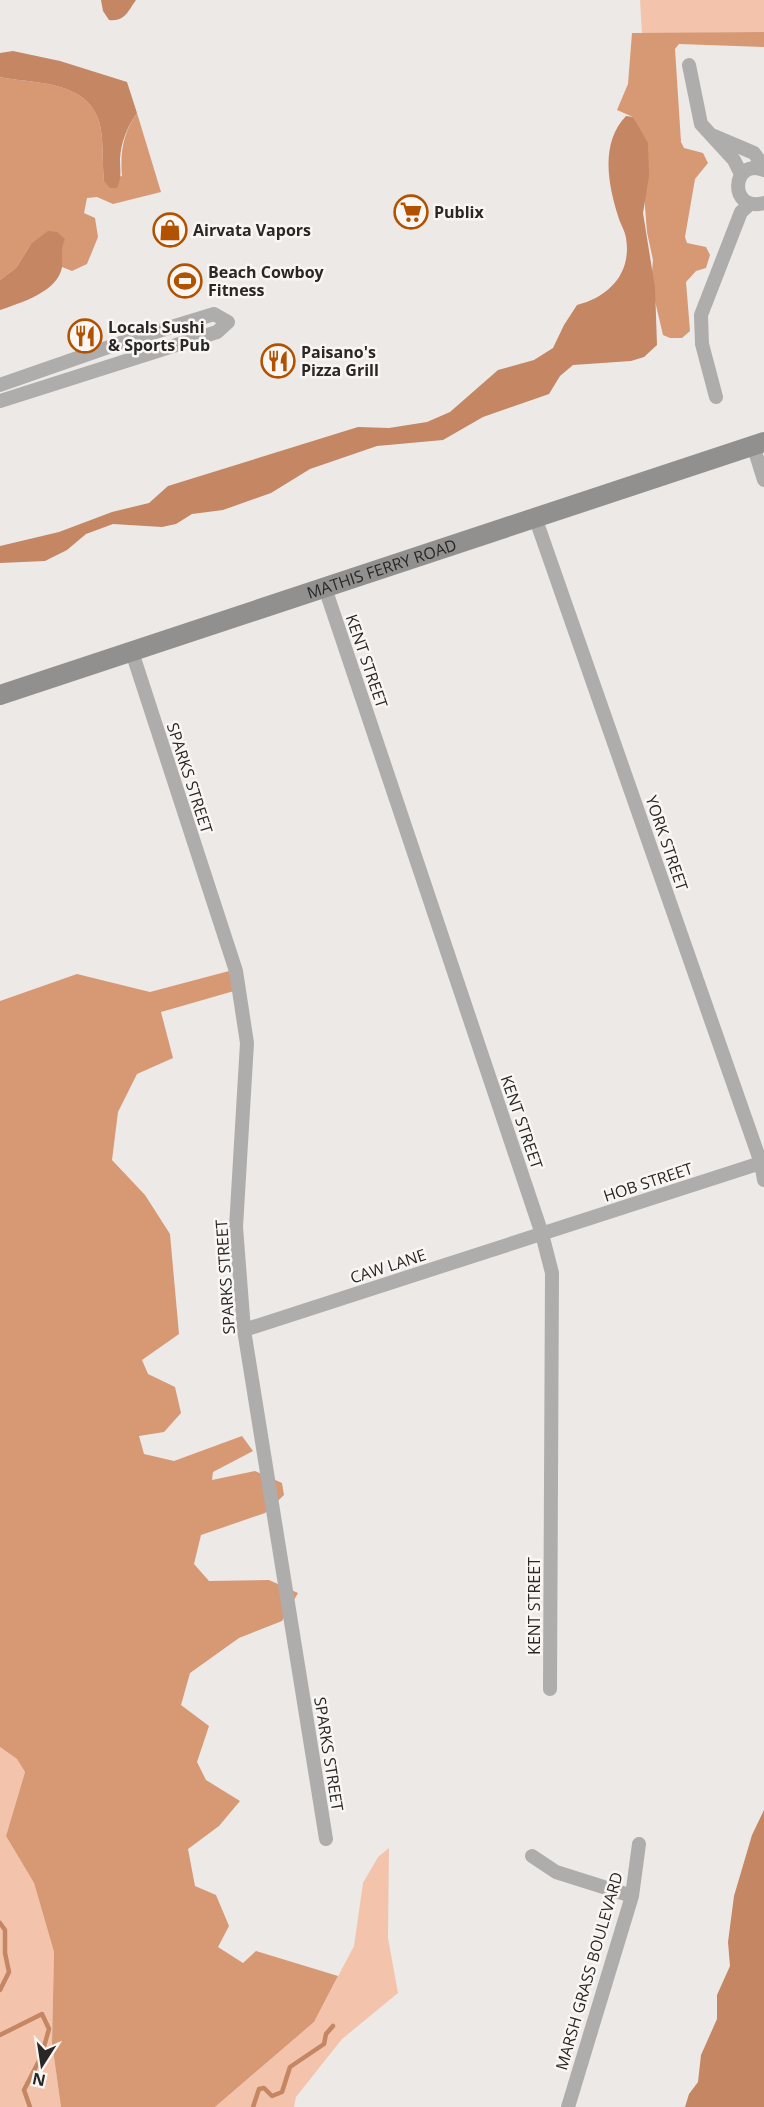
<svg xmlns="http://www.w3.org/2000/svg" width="764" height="2107" font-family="'Open Sans',sans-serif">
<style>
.green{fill:#f3c4ab}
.forest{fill:#d79874}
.water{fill:#c48663}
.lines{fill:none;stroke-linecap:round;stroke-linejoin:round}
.stream{stroke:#c48663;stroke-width:4.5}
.minor{stroke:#afadac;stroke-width:14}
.secondary{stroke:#92908e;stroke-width:20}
.labels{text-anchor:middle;stroke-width:5;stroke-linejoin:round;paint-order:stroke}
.poi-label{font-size:16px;font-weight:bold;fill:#292827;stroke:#faf6f4;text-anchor:start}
.street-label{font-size:16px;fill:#292827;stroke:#faf6f4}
</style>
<rect width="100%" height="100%" fill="#ede9e7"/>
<!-- green -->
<path class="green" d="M640,0h124v32l-122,2z
M0,1747l17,12 8,13 -19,64 28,47 20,69 -2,91 9,64h-61z
M389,1848l-1,90 10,55 -56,46 -46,58 -2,10h-79l99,-85 40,-76 9,-63 15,-26z"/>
<!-- forest -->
<path class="forest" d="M764,32v15l-85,-3 -4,5 6,93 3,6 19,5 5,10 -13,16 -10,58 2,6 19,4 4,8 -4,13 -10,3 -10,11 4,49 -8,7h-12l-7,-3 -12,-51 2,-24 -6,-28 -8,-101 -6,-14 -16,-7 11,-26 4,-51z
M0,77c34,7 86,3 99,44 5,17 3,41 5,60l18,-5c-2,-24 1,-43 15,-63l24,79 -48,12 -16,-7 -10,1 -3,15 11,5 3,19 -11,27 -15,7 -10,-4v-22l-31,-1 -15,24 -16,12z
M229,971l5,20 -73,21 12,46 -36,16 -19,38 -6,48 33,35 25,39 9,100 -37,26 6,14 27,13 6,26 -17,19 -25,4 5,18 30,7 68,-25 11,15 -40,21 -1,8 43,-9 27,12 2,12 -19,18 -64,22 -7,29 15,17 60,-1 29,13 -16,28 -43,17 -49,35 -9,32 28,21 -12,36 9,18 34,21 -21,25 -31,23 7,37 21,9 13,31 -11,21 25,16 13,-12 82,25 -24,46 -99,85h-154l-9,-64 2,-91 -20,-69 -28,-47 19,-64 -8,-13 -17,-12v-746l77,-27 73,18z"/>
<!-- water -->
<path class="water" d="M101,0h35c-8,11 -11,22 -27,20l-6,-9z
M13,51l47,10 67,21 10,31c-10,14 -16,29 -17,46 0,12 2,18 -3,29h-7l-6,-7c-2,-19 0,-43 -5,-60 -13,-41 -65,-37 -99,-44v-24z
M626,116l7,1 15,26 1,33 -6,37 12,75 2,57 -13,12 -13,4 -58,4 -13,11 -11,18 -66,23 -40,23 -66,6 -67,23 -39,24 -48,17 -31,4 -16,10 -14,3 -49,-3 -27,10 -19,16 -22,11 -45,2v-17l59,-14 53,-20 37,-9 19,-17 190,-59 31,1 38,-6 23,-10 48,-42 36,-10 19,-12 11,-23 13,-20c32,-8 55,-32 49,-67 -1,-7 -6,-15 -8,-22 -10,-32 -18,-73 8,-100z
M48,231l9,1 8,7c-5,10 -2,18 -3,28 -4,25 -42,36 -62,43v-30l16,-12 15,-24z
M764,1810v297h-79l4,-13 9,-12 3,-27 16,-36v-24l13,-29 -2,-24 6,-46 18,-61z"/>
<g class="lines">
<!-- stream -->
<path class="stream" d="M0,1923l5,7v23l4,19 -9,18
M0,2035l42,-21 7,15 -8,28 -17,33 6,17
M253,2107l6,-18 5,-1 8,8 10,-4 8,-25 34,-23 2,-10 7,-8"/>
<!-- minor -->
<path class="minor" d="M689,65l12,59 33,36 7,14
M714,136l40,17 10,14
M764,170c-33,-13 -36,43 0,33
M0,385l126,-44 88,-27 14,8 -11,10 -217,69
M716,397l-14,-53 -1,-29 40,-103 9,-8
M753,445l11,35
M535,517l226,646 3,17
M325,588l217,646 10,39 -2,416
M132,652l104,319 11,72 -11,184 8,103 82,509
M244,1330l520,-168
M532,1856l24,16 76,24
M568,2107l64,-211 7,-52"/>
<!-- secondary -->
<path class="secondary" id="s1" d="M0,695l764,-253"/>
</g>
<!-- icons -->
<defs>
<symbol id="supermarket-ring" viewBox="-11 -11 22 22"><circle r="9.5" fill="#faf6f4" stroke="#b05200" stroke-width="1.5"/><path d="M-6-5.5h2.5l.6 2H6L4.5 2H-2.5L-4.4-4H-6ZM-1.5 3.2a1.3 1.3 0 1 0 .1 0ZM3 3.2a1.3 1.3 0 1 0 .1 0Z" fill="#b05200"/></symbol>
<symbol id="shop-ring" viewBox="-11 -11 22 22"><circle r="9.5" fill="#faf6f4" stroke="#b05200" stroke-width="1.5"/><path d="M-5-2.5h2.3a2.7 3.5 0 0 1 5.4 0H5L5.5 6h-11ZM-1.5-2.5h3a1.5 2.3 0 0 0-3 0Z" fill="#b05200"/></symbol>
<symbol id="stadium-ring" viewBox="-11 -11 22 22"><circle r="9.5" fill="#faf6f4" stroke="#b05200" stroke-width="1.5"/><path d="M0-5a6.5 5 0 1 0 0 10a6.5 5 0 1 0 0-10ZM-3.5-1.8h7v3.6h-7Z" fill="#b05200"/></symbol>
<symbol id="restaurant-ring" viewBox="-11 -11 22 22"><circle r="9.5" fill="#faf6f4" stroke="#b05200" stroke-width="1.5"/><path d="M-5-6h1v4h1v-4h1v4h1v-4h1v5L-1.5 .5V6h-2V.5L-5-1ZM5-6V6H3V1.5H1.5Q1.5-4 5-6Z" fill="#b05200"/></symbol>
</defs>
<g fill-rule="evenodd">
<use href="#supermarket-ring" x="392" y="193" width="38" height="38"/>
<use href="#shop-ring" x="151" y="211" width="38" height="38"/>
<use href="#stadium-ring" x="166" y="262" width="38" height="38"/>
<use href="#restaurant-ring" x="66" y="317" width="38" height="38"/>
<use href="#restaurant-ring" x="259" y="342" width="38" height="38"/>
</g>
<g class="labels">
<!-- poi labels -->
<g class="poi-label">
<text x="434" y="218">Publix</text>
<text x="193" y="236">Airvata Vapors</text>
<text x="208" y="278">Beach Cowboy<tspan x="208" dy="18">Fitness</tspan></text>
<text x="108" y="333">Locals Sushi<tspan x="108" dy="18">&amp; Sports Pub</tspan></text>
<text x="301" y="358">Paisano's<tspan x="301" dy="18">Pizza Grill</tspan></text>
</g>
<!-- street labels -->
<g class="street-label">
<text dy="6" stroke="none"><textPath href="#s1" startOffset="402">MATHIS FERRY ROAD</textPath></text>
<text transform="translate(367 661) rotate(71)" y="6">KENT STREET</text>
<text transform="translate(190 778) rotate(72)" y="6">SPARKS STREET</text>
<text transform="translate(667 843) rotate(71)" y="6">YORK STREET</text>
<text transform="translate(522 1122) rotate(71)" y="6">KENT STREET</text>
<text transform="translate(648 1182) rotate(-18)" y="6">HOB STREET</text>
<text transform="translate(388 1266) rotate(-18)" y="6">CAW LANE</text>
<text transform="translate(225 1277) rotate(-94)" y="6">SPARKS STREET</text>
<text transform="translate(534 1606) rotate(-90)" y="6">KENT STREET</text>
<text transform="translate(329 1754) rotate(81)" y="6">SPARKS STREET</text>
<text transform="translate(589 1971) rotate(-74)" y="6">MARSH GRASS BOULEVARD</text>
</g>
</g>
<!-- north arrow -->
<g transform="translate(42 2065) rotate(192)" stroke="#faf6f4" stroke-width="4.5" paint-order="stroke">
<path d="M0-4.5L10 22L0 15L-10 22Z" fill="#292827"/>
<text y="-9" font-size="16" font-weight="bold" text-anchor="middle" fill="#292827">N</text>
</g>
</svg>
